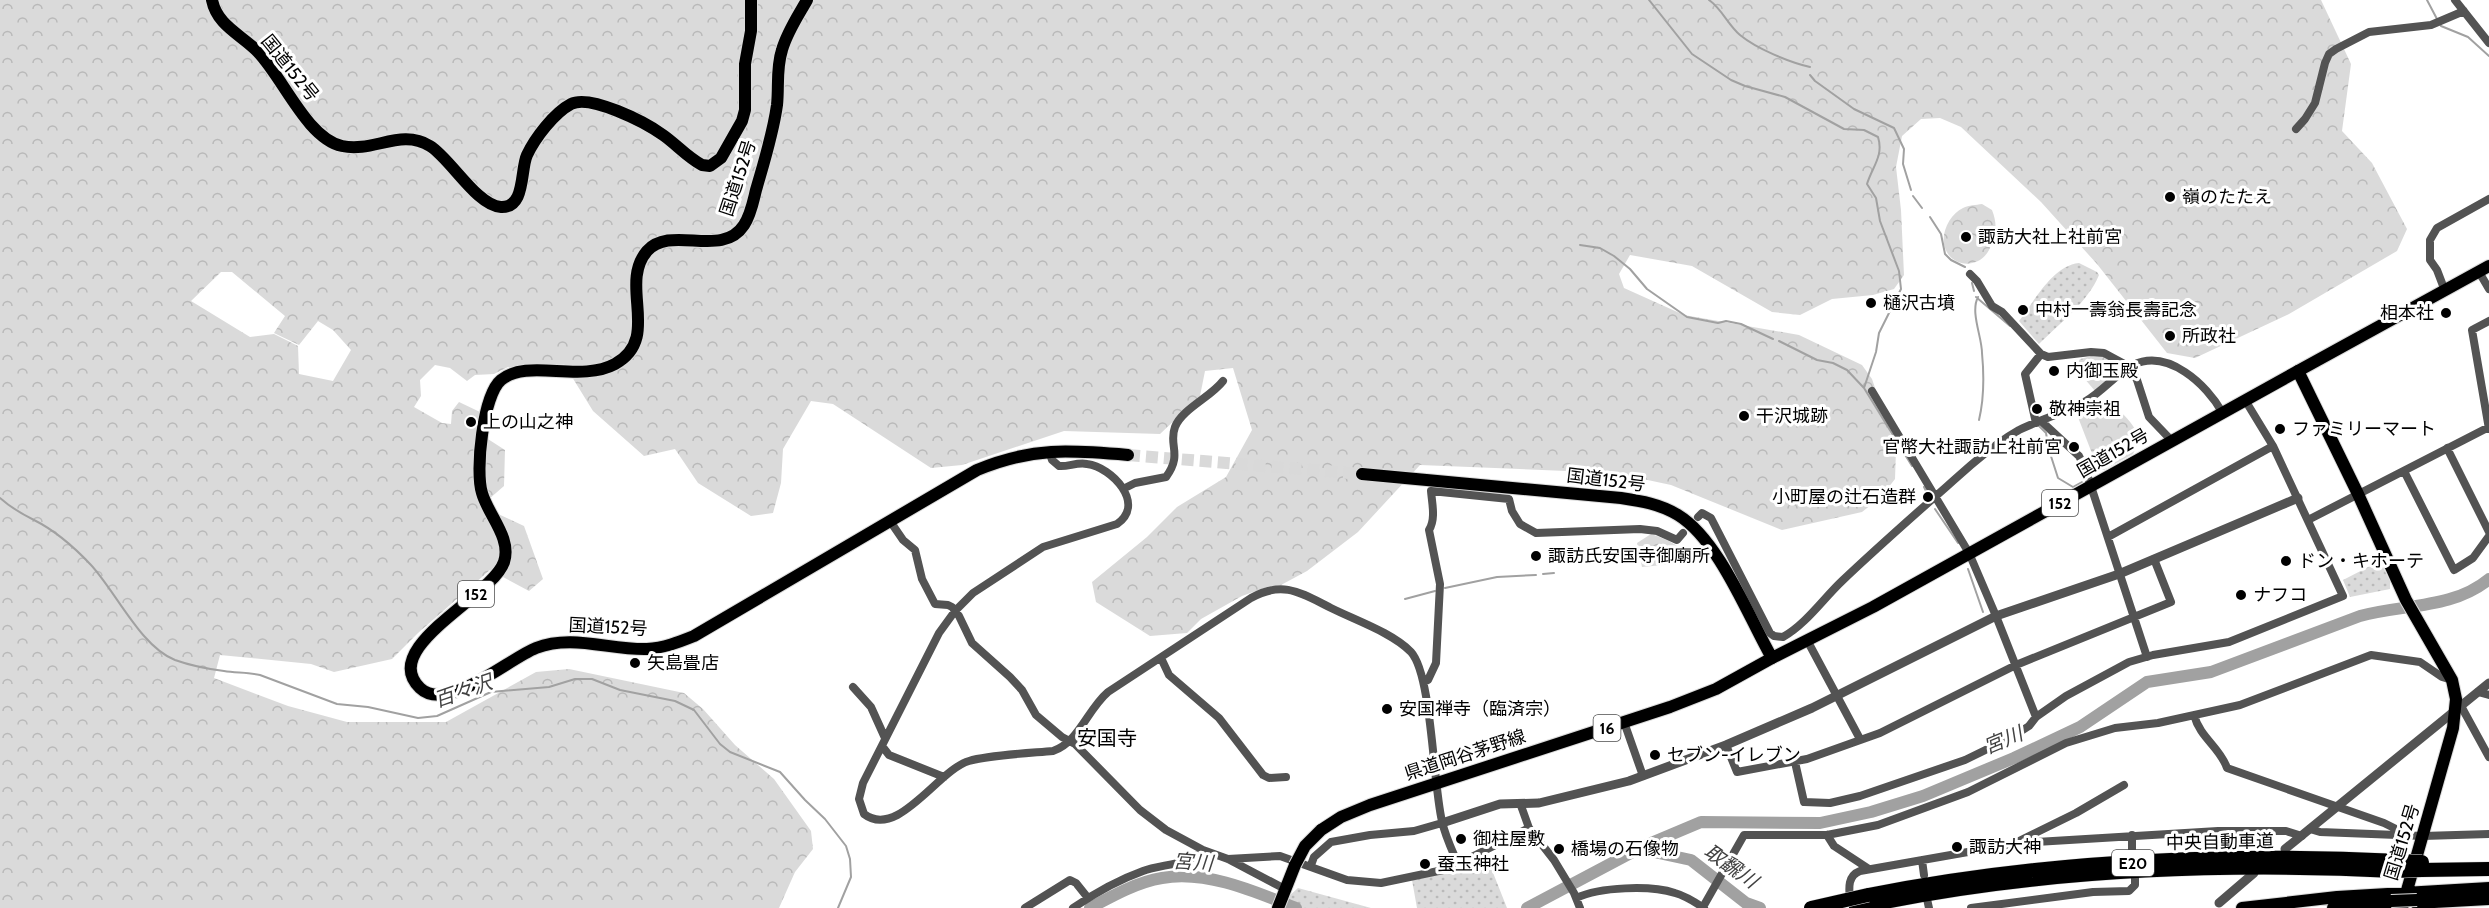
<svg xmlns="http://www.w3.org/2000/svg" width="2489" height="908" font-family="Cabin,'Noto Sans JP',sans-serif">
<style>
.forest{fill:url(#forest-crowns);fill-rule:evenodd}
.park{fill:url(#park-dots)}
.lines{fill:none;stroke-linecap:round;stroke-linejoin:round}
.stream{stroke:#a1a1a1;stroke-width:2}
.river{stroke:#a1a1a1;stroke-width:12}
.trunk-tunnel{stroke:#d9d9d9;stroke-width:12;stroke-dasharray:12 6;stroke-linecap:butt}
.primary-casing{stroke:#dbdbdb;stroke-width:14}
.trunk-casing{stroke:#dbdbdb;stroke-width:14}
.motorway-casing{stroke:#dbdbdb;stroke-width:15}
.minor{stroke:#535353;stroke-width:8}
.tertiary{stroke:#535353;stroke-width:9}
.primary{stroke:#000;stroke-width:12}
.trunk{stroke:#000;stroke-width:12}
.motorway{stroke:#000;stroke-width:14}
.primary-bridge-casing{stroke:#dbdbdb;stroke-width:14;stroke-linecap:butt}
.trunk-bridge-casing{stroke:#dbdbdb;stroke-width:14;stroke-linecap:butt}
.motorway-bridge-casing{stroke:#dbdbdb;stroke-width:15;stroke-linecap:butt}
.primary-bridge{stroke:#000;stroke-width:12}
.trunk-bridge{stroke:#000;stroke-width:12}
.motorway-bridge{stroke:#000;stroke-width:14}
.poi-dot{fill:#000;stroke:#fff;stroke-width:2}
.labels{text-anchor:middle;stroke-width:6;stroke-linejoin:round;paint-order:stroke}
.shield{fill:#fff;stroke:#4c4c4c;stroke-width:1.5}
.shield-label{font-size:16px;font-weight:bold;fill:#000}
.street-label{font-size:18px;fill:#000;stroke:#fff}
.poi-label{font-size:18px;fill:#000;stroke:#fff;text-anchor:start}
.water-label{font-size:20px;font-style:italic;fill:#424242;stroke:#fff}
.neighbourhood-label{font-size:20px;fill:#000;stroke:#fff}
</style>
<defs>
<pattern id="forest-crowns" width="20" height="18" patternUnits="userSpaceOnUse" patternTransform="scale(1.5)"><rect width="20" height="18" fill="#dadada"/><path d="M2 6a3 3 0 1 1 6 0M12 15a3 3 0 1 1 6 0" fill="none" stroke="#b9b9b9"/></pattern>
<pattern id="park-dots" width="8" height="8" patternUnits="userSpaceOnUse" patternTransform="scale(1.5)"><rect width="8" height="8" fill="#dadada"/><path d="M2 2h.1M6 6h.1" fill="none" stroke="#b9b9b9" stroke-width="1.8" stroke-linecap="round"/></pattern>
</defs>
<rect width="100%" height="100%" fill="#fff"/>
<!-- forest -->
<path class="forest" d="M0,0h2321l30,64 -9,67 30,32 35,66 -10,22 -108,63 -94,44 -28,-5 -70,-89 -56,-62 -80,-75 -21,-9 -19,1 -19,17 -6,31 5,43 3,65 -10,14 -21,6 -41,4 -32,16 -28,-3 -80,-46 -62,-11 -11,19 5,14 60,27 115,20 63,30 10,14 24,71 -1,29 -14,18 -19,15 -80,18 -111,-45 -56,-12 -195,-8 -62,67 -51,39 -26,14 -14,2 -25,9 -41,23 -14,14 -37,3 -54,-34 -4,-20 55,-45 30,-30 49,-30 26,-47 -19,-62 -28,3 -5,25 -40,38 -96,-3 -102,34 -31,3 -98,-64 -22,-3 -28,48 -2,34 -8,30 -22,3 -53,-33 -23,-34 -31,7 -51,-45 -29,-47 -22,3h-34l-14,7 -19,1 -8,6 -17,-13 -15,-3 -15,15 1,16 -7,11 28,16 9,1 1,-13 7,-9 21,10 -3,20 28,18 -1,36 -23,20 43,20 19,53 -14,12 -39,-21 -72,63 -26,26 -58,13 -23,-8 -91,-9 -6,23 74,28 59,16h99l90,-50 33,-3 115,24 19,16 32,36 39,34 37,52 2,18 -18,23 -16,36h-779zM221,272h11l53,44 -11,17 25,12 19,-24 15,9 18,20 -18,31 -34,-7 -1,-28 -24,-12 -24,3 -59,-36z
M1982,204l10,6c6,15 4,26 -3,40 -10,19 -37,18 -44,-2 -5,-15 5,-34 18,-40 6,-3 13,-3 19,-4z
M2095,355l15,3 16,10 -31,23 -17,-20 -1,-7 3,-5z
M2093,400c22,3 39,19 47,39l-7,15 -29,16 -6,-1 -22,-57z
M1651,534c18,6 32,13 44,28l-53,5 -5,-24z"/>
<!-- park -->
<path class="park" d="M2079,263l18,9 2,3c-11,27 -40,49 -60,69l-20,-23c15,-19 33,-55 60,-58z
M2380,561l10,20v8l-40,8 -7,-17z
M1486,855l21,53h-90l-5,-28 50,-14z
M1298,888l73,20h-86l4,-12z"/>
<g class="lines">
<!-- stream -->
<path class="stream" d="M1649,0l43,54 39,26 14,6 40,11 59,32 20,1 14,7c6,19 -6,30 -11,47l9,14 4,23 19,50 2,18 -22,44 -3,19 -12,36 48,78
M1709,0c13,9 19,25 31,35 17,14 49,27 70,32
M2427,0l10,19
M2440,24l1,2 27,11 21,19
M1810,75l5,6 39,28 40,19 10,21 -1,15 8,26
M1913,196l9,12
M1930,217l11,17 4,20 6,6 14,7
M1580,245l20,3 14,8 16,13 17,20 40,28 31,6 8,-2 15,3 32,15
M1972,283l2,8
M1976,297l34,29
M1978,297c-8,15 4,40 4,56 2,21 2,46 -3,67
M1779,341l38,19 16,3 14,7 17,18
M2039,426l7,7 3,17 9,28 15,9 9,-5
M1924,487l4,8
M0,498c10,9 22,16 34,22 20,10 42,29 57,45 25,27 50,82 84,95 14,5 33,9 49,11 12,2 23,1 36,4l77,29 31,3 50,11 19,-2 54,-24 58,-5 26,-8h17l28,11 55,11 19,9 26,34 10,8 50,20 25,28 20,19 21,27 4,13 1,18 -13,31
M1935,509l23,34
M1968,569l15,43
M1543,574l11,-1
M1445,588l52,-11 39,-2
M1405,599l30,-8"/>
<!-- river -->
<path class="river" d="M1644,846l10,6 37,8 55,43 14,5
M1090,908c22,-12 47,-26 72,-30 45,-8 94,14 134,30
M1527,908l117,-62 57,-24 119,1 51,-11 52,-16 91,-38 66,-31 67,-45 64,-10 149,-56c43,-12 93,-7 129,-37"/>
<!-- trunk-tunnel -->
<path class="trunk-tunnel" d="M1128,455l234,19"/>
<defs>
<path id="primary" d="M2298,371l191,-105
M1321,830l20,-13 29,-12 300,-98 46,-18 56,-31
M1278,908l17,-43"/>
<path id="trunk" d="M212,0c5,25 28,34 44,50 26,25 50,88 86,96 31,7 59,-18 88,0 20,12 47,60 71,61 25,1 19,-37 26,-52 8,-17 27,-42 44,-51 19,-10 74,18 92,31 13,9 24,22 39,30l8,1 11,-8 21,-37 3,-11v-46l6,-33v-31
M807,0c-9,16 -20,32 -25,50 -6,18 -3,37 -5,55 -4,29 -13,57 -21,85 -3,12 -5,24 -12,35 -22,34 -73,-1 -97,26 -29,34 15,87 -32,113 -35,19 -88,-6 -114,16 -18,15 -26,91 -19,113 6,22 30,45 22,69 -12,35 -126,85 -84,126 27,26 88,-29 116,-40 36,-14 73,2 111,1 17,-1 32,-7 47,-13l283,-166c55,-23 93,-20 151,-15
M1362,474l259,24c20,3 39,6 57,17 41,25 70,101 94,143l101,-51 425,-236 60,123 48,106 46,80 4,19 -3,29 -51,180
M2416,903l73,-4
M2242,908l95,-11 152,-9
M2333,908l58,-3"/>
<path id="motorway" d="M2421,870l68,-1
M1868,895c174,-34 356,-43 532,-34
M1856,908c175,-38 360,-46 539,-37"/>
</defs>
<!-- primary casing -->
<use href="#primary" class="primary-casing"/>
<!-- trunk casing -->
<use href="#trunk" class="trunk-casing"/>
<!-- motorway casing -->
<use href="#motorway" class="motorway-casing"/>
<!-- minor -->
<path class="minor" d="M2455,0l34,43
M2296,129l9,-10 10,-16 10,-40 4,-9 7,-5 33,-17 62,-7 33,-14
M2479,272l10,17
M1970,274l7,7 15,25 10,6 39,42 7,3 43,-5 13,1 26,14 7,13 12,37 22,23
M2445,291l-8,-21 -7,-10v-20l7,-12 52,-29
M2489,321l-17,9 17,99
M1872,391l97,162 27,63 40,101
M2245,400l28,46
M2041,421l38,35 6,12 62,189
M2036,423l-11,-49 16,-20
M2447,448l42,84
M1049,451l3,9 7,6c9,1 18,-4 28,-2 25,3 59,40 30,60l-74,23 -70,46 -18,18 -16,22 -76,150 -4,16 5,15c34,26 74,-44 105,-53 20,-6 62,-8 84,-10 26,-9 34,-41 55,-59l143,-94c32,-18 50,-5 80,10 24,12 62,25 80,44 21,23 22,133 31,169 3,15 10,29 16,43
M2404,471l50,99 19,-12 16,-22
M1125,488l10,-5 31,-6c17,-23 2,-32 9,-50 7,-18 36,-30 48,-46
M1698,517l4,-4 9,5 59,115 4,3 9,1c23,-13 40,-38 59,-56 42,-40 86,-78 129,-116 14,-12 32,-26 48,-35 22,-11 46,-17 67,-29 17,-10 30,-27 47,-36 35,-17 74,20 89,47
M2308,520l181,-93
M890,521l13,19 12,10 7,29 13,25 13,1 4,2 7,9 13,27 38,34 12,13 14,25 26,22 13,7 65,66 26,20 37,20
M1807,640l53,99
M1161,658l8,17 50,43 44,57 6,3 17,-1
M1424,682l4,-2 8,-17 4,-79 -11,-54c7,-11 3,-27 2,-39l78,8 3,12 8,13 16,9 104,-4 17,2 20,9 6,-7
M853,687l18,20 14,31
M2478,692l11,3
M2461,706l28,51
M2194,715c6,23 26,32 33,53l157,55 12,6 5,5
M1624,722l19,54
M1726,745l11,27 70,-13 73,-26 136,-68 155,-63 -17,-43
M882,746l7,9 55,22
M1795,762l9,40 26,1 30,-7 105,-36 47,-23 17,-11 7,-9 30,-21 63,-34 24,-7 76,-13 114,-46 -70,-150 -165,91
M1520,803l9,25 25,32 20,33 6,15
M2310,829l10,3 103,4 66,-2
M1827,835l7,11 35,23
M2132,835v17
M2017,842l59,-29 48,-28
M1228,859l52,-3 67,24 34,3 67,-14 81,-41
M1922,860l2,15
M1311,865l3,-8 17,-15 39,-7 44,-4 28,-8
M1576,898c24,-11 74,-13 99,-5 11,3 20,9 29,15
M1927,899l2,9
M1850,901c-1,-12 -3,-25 10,-30l159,-28 199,-12h68l16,5
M1703,907l41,-72h83l51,-10 90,-33 98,-49 49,-15 43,-5 82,-18 131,-50 49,7 22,15 10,3
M1025,908l45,-28 6,3 12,15
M1073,908c22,-15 45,-28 70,-37 19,-7 47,-6 60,-21l25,9 57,30
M1971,908l122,-16 36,-1 6,-6v-9"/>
<!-- tertiary -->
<path class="tertiary" d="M1442,823l58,-19 39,-1 90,-22 97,-36 86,-37 184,-92 123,-42 179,-76
M2285,849l204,-166
M2219,903l35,-30"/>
<!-- primary -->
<use href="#primary" class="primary"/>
<!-- trunk -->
<use href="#trunk" class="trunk"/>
<!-- motorway -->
<use href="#motorway" class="motorway"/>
<defs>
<path id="primary-bridge" d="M1295,865l10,-19 16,-16"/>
<path id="trunk-bridge" d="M2391,901l26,-1"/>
<path id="motorway-bridge" d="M2400,861l22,1
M2395,871l26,-1
M1811,908l57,-13"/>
</defs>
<!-- primary-bridge casing -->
<use href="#primary-bridge" class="primary-bridge-casing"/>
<!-- trunk-bridge casing -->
<use href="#trunk-bridge" class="trunk-bridge-casing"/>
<!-- motorway-bridge casing -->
<use href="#motorway-bridge" class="motorway-bridge-casing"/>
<!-- primary-bridge -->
<use href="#primary-bridge" class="primary-bridge"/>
<!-- trunk-bridge -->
<use href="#trunk-bridge" class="trunk-bridge"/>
<!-- motorway-bridge -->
<use href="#motorway-bridge" class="motorway-bridge"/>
</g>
<!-- markers -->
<g class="poi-dot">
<circle cx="2170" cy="197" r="6"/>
<circle cx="1966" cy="237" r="6"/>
<circle cx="1871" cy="303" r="6"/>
<circle cx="2023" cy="310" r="6"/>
<circle cx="2446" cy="313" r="6"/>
<circle cx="2170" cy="336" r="6"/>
<circle cx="2054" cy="371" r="6"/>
<circle cx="2037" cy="409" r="6"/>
<circle cx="1744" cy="416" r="6"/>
<circle cx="471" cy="422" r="6"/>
<circle cx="2280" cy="429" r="6"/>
<circle cx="2074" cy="447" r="6"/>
<circle cx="1928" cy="497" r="6"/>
<circle cx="1536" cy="556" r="6"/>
<circle cx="2286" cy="561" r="6"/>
<circle cx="2241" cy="595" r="6"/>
<circle cx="635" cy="663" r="6"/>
<circle cx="1387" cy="709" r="6"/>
<circle cx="1655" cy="755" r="6"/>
<circle cx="1461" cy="839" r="6"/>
<circle cx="1957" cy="847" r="6"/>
<circle cx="1559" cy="849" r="6"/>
<circle cx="1425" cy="864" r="6"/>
</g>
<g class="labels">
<!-- shield labels -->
<g class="shield">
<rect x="2042" y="490" width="36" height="26" rx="4.5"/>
<rect x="458" y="581" width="36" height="26" rx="4.5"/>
<rect x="1593.5" y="715" width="27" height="26" rx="4.5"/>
<rect x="2112" y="850" width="42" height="26" rx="4.5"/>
</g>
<g class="shield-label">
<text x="2060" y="509">152</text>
<text x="476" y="600">152</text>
<text x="1607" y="734">16</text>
<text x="2133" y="869">E20</text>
</g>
<!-- street labels -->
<g class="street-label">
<text transform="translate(290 68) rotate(51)" y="6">国道152号</text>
<text transform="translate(738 178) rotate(-72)" y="6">国道152号</text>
<text transform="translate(2113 453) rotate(-30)" y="6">国道152号</text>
<text transform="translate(1606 480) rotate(7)" y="6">国道152号</text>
<text transform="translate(608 627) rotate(3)" y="6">国道152号</text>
<text transform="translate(1465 755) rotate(-18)" y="6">県道岡谷茅野線</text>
<text transform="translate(2220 842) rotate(-1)" y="6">中央自動車道</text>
<text transform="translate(2402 842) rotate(-73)" y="6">国道152号</text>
</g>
<!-- poi labels -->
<g class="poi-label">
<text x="2182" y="203">嶺のたたえ</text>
<text x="1978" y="243">諏訪大社上社前宮</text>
<text x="1883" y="309">樋沢古墳</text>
<text x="2035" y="316">中村一壽翁長壽記念</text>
<text x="2434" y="319" text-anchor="end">相本社</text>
<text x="2182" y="342">所政社</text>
<text x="2066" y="377">内御玉殿</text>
<text x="2049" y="415">敬神崇祖</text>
<text x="1756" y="422">干沢城跡</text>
<text x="483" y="428">上の山之神</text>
<text x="2292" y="435">ファミリーマート</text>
<text x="2062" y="453" text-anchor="end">官幣大社諏訪上社前宮</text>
<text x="1916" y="503" text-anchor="end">小町屋の辻石造群</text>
<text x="1548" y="562">諏訪氏安国寺御廟所</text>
<text x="2298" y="567">ドン・キホーテ</text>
<text x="2253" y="601">ナフコ</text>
<text x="647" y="669">矢島畳店</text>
<text x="1399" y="715">安国禅寺（臨済宗）</text>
<text x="1667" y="761">セブン-イレブン</text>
<text x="1473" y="845">御柱屋敷</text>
<text x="1969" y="853">諏訪大神</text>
<text x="1571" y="855">橋場の石像物</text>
<text x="1437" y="870">蚕玉神社</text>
</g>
<!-- water labels -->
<g class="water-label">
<text transform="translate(463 691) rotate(-19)" y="7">百々沢</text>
<text transform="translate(2003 740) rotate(-23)" y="7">宮川</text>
<text transform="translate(1193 862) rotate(4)" y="7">宮川</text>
<text transform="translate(1731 866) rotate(35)" y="7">取飜川</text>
</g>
<!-- neighbourhood labels -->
<g class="neighbourhood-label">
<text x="1107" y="745">安国寺</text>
</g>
</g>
</svg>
